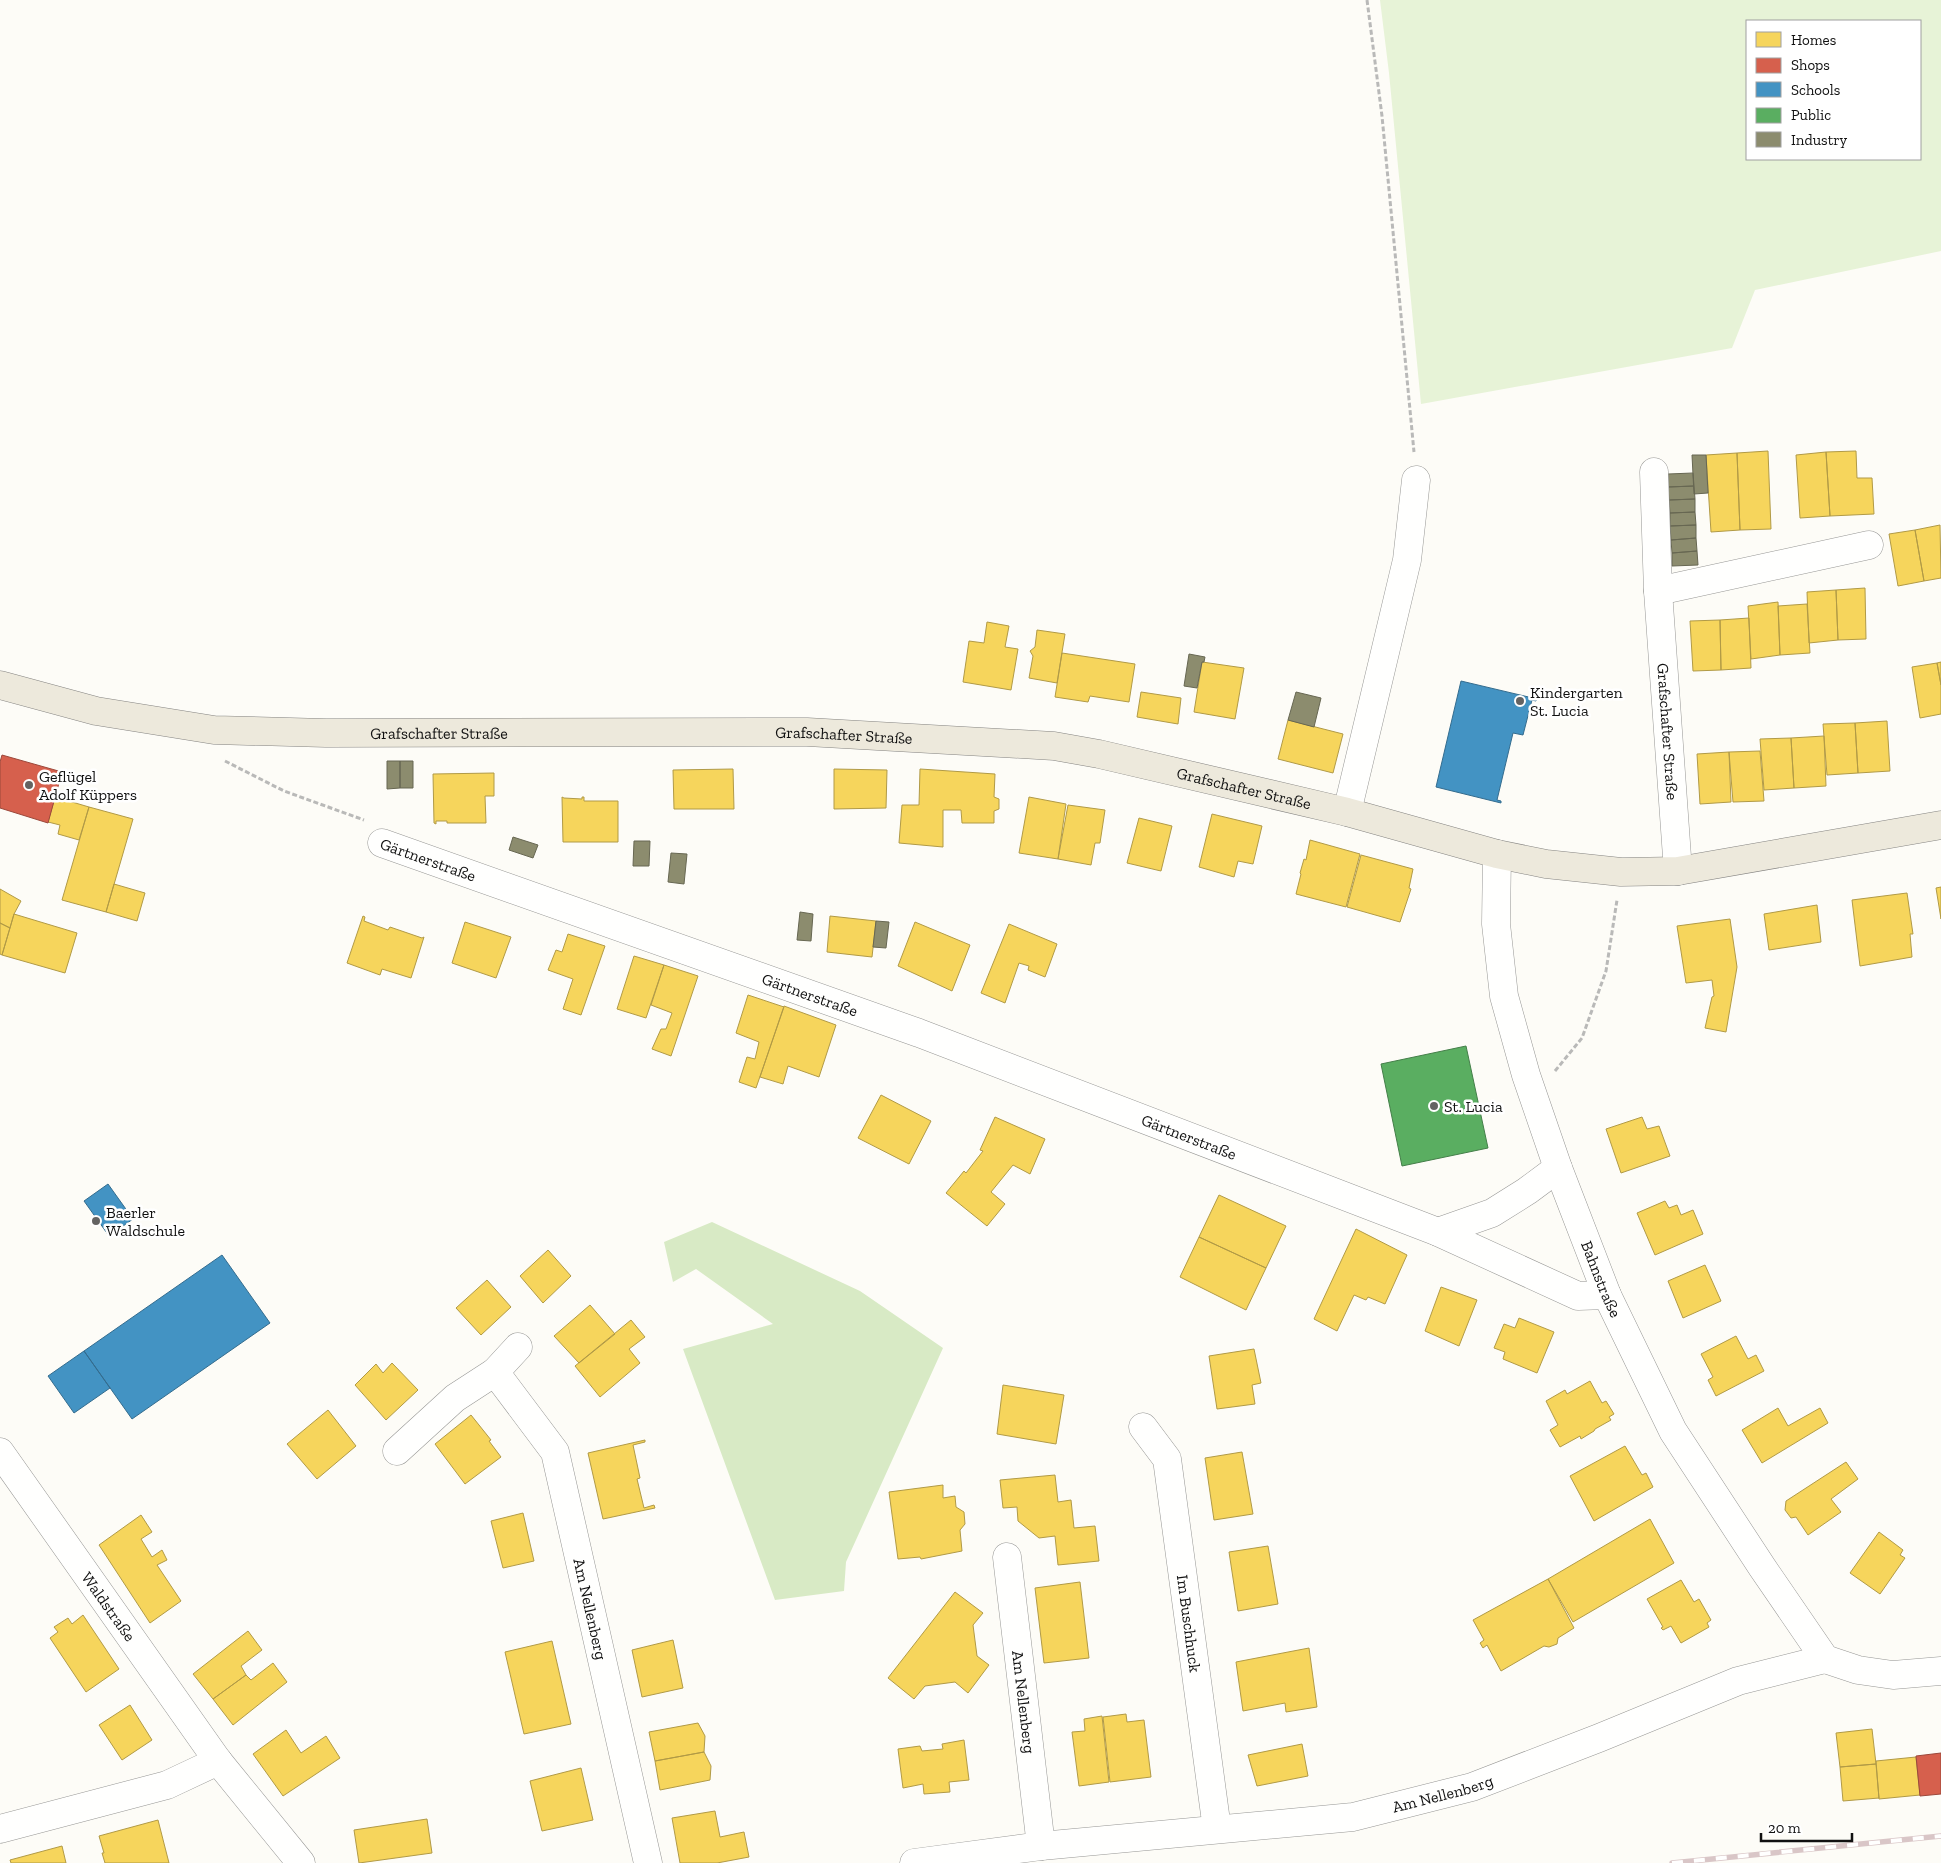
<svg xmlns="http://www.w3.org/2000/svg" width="1941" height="1863" font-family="'Zilla Slab',serif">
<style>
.green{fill:#e7f3d7;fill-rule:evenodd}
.forest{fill:#d8eac5}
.homes{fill:#f6d55c;stroke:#b19a46}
.shops{fill:#d6604d;stroke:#9b483b}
.schools{fill:#4393c3;stroke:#346c8e}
.public{fill:#5aae61;stroke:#447f49}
.industry{fill:#8c8c6e;stroke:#676752}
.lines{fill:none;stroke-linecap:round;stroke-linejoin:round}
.minor-casing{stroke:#979795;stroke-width:29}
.major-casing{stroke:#858482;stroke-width:29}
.path{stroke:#b9b9b8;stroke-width:3;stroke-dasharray:5 2.5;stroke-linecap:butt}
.minor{stroke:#fffffe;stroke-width:28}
.major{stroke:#ede9dc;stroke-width:28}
.rail-casing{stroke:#d9c6c7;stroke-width:5.5}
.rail{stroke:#fff;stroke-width:4;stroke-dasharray:11;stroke-linecap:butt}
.poi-dot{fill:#646362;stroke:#fff;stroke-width:2}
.labels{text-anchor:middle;stroke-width:5;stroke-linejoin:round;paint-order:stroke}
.poi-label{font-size:16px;fill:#111;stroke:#fff;text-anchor:start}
.street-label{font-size:16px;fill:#111;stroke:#fff}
</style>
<rect width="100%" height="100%" fill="#fdfcf7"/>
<!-- green -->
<path class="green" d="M1380,0h561v251l-186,39 -23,58 -311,56 -32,-331zM1747,21h173v138h-173z"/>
<!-- forest -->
<path class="forest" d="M712,1222l148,69 83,57 -97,214 -2,29 -69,9 -92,-251 90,-25 -77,-55 -23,13 -9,-40z"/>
<!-- homes -->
<path class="homes" d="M1768,451l3,78 -31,1 -3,-77z
M1856,451l1,27h15l2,36 -44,2 -4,-64z
M1826,452l4,64 -30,2 -4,-63z
M1737,453l3,77 -29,2 -5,-77z
M1940,525l1,53 -17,3 -9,-51z
M1915,530l9,51 -26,5 -9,-52z
M1865,588l1,51 -28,1 -2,-50z
M1836,590l2,50 -29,3 -2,-51z
M1778,602l2,53 -29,4 -3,-53z
M1807,604l3,49 -30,2 -2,-49z
M1749,618l2,50 -30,2 -1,-50z
M1720,620l1,50 -28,1 -3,-50z
M987,622l22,4 -4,21 13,2 -7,41 -48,-8 6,-41 15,2z
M1037,630l28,4 -8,49 -28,-5 4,-22 -3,-5 5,-4z
M1062,653l73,11 -6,38 -39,-6 -2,6 -33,-5z
M1202,662l42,6 -9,51 -41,-7z
M1941,662v23l-4,-22z
M1937,663l4,22v29l-21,4 -8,-51z
M1141,692l40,6 -3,26 -41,-7z
M1288,720l55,14 -10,39 -55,-14z
M1887,721l3,50 -32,2 -3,-50z
M1855,723l3,50 -31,2 -4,-51z
M1824,736l2,50 -32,2 -3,-50z
M1791,738l3,50 -30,2 -4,-51z
M1760,751l4,50 -31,1 -4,-50z
M1729,752l2,50 -31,2 -3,-50z
M733,769l1,40h-60l-1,-39z
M834,769l53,1 -1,38 -52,1z
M920,769l75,5 -1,23 5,2v10l-5,2v12h-32l-1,-13h-18v37l-44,-4 3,-38h17z
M494,773v23h-9l1,27h-39v-2h-11v3l-2,-1 -1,-49z
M55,797l34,10 -10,33 -21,-6 2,-9 -12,-3z
M562,797l2,1 18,1v-2h2v4h34v41h-55z
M1029,797l37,7 -8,55 -39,-6z
M1068,805l37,5 -5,33h-5l-4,22 -33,-6z
M89,807l44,12 -27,93 -44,-12z
M1212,814l50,12 -9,38 -15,-3 -4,16 -35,-10z
M1139,818l33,8 -11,45 -34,-8z
M1310,840l50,14 -14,53 -50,-13 5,-20 -1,-1 4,-14 2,1z
M1361,855l52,14 -4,19 2,1 -11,33 -53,-15z
M114,884l31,9 -8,28 -31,-9z
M1941,887v32l-5,-31z
M0,889l21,12 -7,13 -4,14 -10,-5z
M1907,893l6,41h-3l2,23 -52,9 -8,-66z
M1817,905l4,37 -52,8 -5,-36z
M14,914l63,19 -12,40 -63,-18z
M363,916l2,1 -1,4 24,9 2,-3 32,11 2,-1 -13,41 -29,-9 -2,6 -33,-12z
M830,916l46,5 -4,36 -45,-5z
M1730,919l7,48 -11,65 -21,-4 7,-31 2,-1 -2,-16 -26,3 -9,-57z
M465,922l46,15 -15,41 -44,-15z
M915,922l55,23 -18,46 -54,-25z
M0,923l10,5 -8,27 -2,-1z
M1009,924l48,20 -12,33 -17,-7 1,-4 -10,-3 -14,40 -24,-10z
M568,934l37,12 -24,69 -18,-6 10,-30 -25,-9 8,-20 6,2z
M634,956l30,9 -18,53 -29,-9z
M664,965l34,11 -27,80 -19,-7 9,-20h5l6,-16 -21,-8z
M748,995l36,12 -28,81 -17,-6 8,-25 8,2 4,-17 -23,-9z
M784,1006l52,19 -17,52 -31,-11 -5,18 -23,-7z
M881,1095l50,26 -22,43 -51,-26z
M995,1117l50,22 -15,35 -17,-9 -22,27 14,12 -18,22 -41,-33 18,-22 2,2 17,-22 -3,-1z
M1642,1117l5,12 12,-3 11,30 -49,17 -15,-44z
M1219,1195l67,31 -20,42 -67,-31z
M1665,1201l4,7 8,-3 4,10 12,-5 10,24 -48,21 -18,-42z
M1356,1229l51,26 -22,49 -17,-7 -2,3 -12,-5 -17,36 -23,-12z
M1199,1237l67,31 -20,42 -66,-33z
M548,1250l23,26 -28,27 -23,-27z
M1705,1265l16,36 -38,17 -15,-37z
M487,1280l24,27 -30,28 -25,-27z
M1441,1287l36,13 -18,46 -34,-15z
M590,1305l25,29 -36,29 -25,-27z
M1519,1318l35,14 -17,41 -34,-14 2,-7 -11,-4 10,-24 11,4z
M631,1320l14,17 -16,12 11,14 -40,34 -25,-31z
M1736,1336l12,23 8,-4 8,16 -48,25 -8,-16 5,-3 -12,-23z
M1254,1349l7,34 -9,2 3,19 -38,5 -8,-53z
M392,1363l26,27 -32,30 -31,-35 21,-21 7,9z
M1590,1381l12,22 4,-2 8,13 -5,3 2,3 -16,9 -1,2 -13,8 -1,-3 -20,11 -10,-17 8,-5 -12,-24 19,-11 2,4z
M1003,1385l61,10 -8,49 -59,-10z
M1778,1408l10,18 32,-18 8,15 -66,40 -20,-33z
M328,1410l28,36 -39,33 -30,-35z
M471,1415l20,25 -2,1 12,16 -36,27 -30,-40z
M645,1440v2l-12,3 7,33 -3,1 7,29 10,-3 1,3 -52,11 -15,-66z
M1625,1446l17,29 4,-2 7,14 -59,34 -24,-45z
M1242,1452l11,62 -39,6 -9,-62z
M1846,1462l12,17 -27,20 10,13 -33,23 -12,-18 -5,1 -6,-8 1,-9z
M1055,1475l3,27 13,-2 3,28 21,-2 4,35 -41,4 -3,-29 -16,2 -21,-17 -1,-14 -14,1 -3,-28z
M943,1485v13l12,-2 1,11 8,5 1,12 -5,6 2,21 -41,8 -1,-2 -22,2 -9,-67z
M523,1513l11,48 -31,7 -12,-47z
M141,1515l11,17 -11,7 11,18 10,-7 5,10 -10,5 24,36 -31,22 -51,-78z
M1650,1519l24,44 -101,59 -25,-43z
M1879,1532l24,18 -3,5 5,3 -25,36 -30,-21z
M1268,1546l10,58 -40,7 -9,-59z
M1548,1579l26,49 -16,10 -1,6 -8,3 -5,-1 -43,25 -14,-26 -4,3 -3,-5 4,-3 -11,-20z
M1681,1580l13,22 5,-3 12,21 -4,3 2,4 -28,16 -10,-17 -8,4 -2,-2 2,-1 -16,-28z
M1080,1582l9,76 -45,5 -9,-75z
M955,1592l28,21 -10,12 4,31 12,9 -21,28 -13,-11 -30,4 -11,13 -26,-21z
M83,1615l36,54 -33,23 -36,-54 8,-6 -4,-5 14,-9 4,6z
M248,1631l14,19 -21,16 5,9 -33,24 -20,-25z
M673,1640l10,48 -41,9 -10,-47z
M552,1641l19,83 -47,10 -19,-82z
M1309,1648l8,59 -31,5 -1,-9 -42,8 -7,-49z
M273,1663l14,19 -54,43 -20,-26 33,-24 5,5z
M130,1705l22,35 -30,20 -23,-35z
M1126,1714l1,8 17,-2 7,57 -41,5 -7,-65z
M1102,1716l7,66 -30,4 -7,-54 13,-1 -1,-12z
M698,1723l7,13 -1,16 -49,9 -6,-29z
M1872,1729l4,35 -36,3 -4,-34z
M286,1730l15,23 25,-17 14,22 -57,38 -30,-42z
M964,1740l5,40 -20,2 1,10 -26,2 -1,-10 -20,4 -5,-39 22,-3 2,5 21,-2 -1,-5z
M1302,1744l6,32 -51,10 -9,-31z
M704,1752l7,14 -1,14 -50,10 -5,-29z
M1916,1757l4,38 -41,4 -3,-38z
M1876,1764l3,34 -36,3 -3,-34z
M581,1768l12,52 -51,11 -12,-50z
M715,1811l5,26 24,-5 5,25 -32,6h-37l-8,-45z
M427,1819l5,34 -73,10 -5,-33z
M158,1820l11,43h-64l-3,-10h2l-5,-17z
M62,1846l4,17h-55l-1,-3z"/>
<!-- shops -->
<path class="shops" d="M2,755l60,17 -14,51 -48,-15v-46z
M1941,1753v41l-21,2 -4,-40z"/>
<!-- schools -->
<path class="schools" d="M1461,681l76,18 -1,2 -4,-1 -9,35 -10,-2 -16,67 4,1v2l-65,-16z
M108,1184l25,35 -24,17 -25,-35z
M222,1255l48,68 -138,96 -48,-68z
M84,1351l26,37 -36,25 -26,-37z"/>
<!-- public -->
<path class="public" d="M1466,1046l22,102 -86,18 -21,-102z"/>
<!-- industry -->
<path class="industry" d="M1692,455h14l2,38 -14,1z
M1693,473l1,13 -26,1v-13z
M1694,486l1,13 -26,1 -1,-13z
M1695,499v13l-25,1 -1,-13z
M1695,512l1,13 -26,1v-13z
M1696,525v13l-25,2 -1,-14z
M1696,538l1,13 -25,2 -1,-13z
M1697,551l1,14 -26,1v-13z
M1189,654l16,3 -1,5h-2l-5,26 -13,-2z
M1296,692l25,6 -7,29 -26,-7z
M387,761h13v27l-13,1z
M400,761h13v27h-13z
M513,837l25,8 -5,13 -24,-8z
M634,841h16l-1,25h-16z
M671,853l16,1 -3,30 -16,-2z
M800,912l13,2 -2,27 -14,-1z
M876,921l13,1 -3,26 -13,-1z"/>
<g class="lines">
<defs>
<g id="minor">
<path id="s1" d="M1654,472l4,119 20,280"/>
<path d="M1658,591l211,-46"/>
<path d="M1347,812l60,-252 9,-80"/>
<path id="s2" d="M382,843l537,190 519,199 140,64 29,-1"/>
<path id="s3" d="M1497,854l-1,70 8,72 22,79 32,93 49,127 66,136 89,136 63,92"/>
<path d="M1438,1232l54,-19 35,-22 31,-23"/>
<path id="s4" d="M518,1347l-23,25 60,80 93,411"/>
<path id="s5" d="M1143,1427l24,32 50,370"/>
<path d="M397,1451l58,-53 40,-26"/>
<path id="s6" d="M0,1452l218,309 83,102"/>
<path id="s7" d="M1007,1557l34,289"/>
<path d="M1825,1659l33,11 35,5 48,-4"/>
<path d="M0,1829l167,-44 51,-24"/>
<path id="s8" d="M914,1863l127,-17 312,-29 119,-30 127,-49 139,-57 87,-22"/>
</g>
<g id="major">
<path id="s9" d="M0,685l96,26 118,19 112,3 481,-1 247,14 45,8 248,58 150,42 49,10 75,8 57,-1 263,-46"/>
</g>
</defs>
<!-- minor casing -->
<use href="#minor" class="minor-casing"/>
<!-- major casing -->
<use href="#major" class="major-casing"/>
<!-- path -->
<path class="path" d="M1367,0l15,116 32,336
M225,761l59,30 80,29
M1555,1071l27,-33 24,-67 11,-71"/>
<!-- minor -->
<use href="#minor" class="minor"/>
<!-- major -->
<use href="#major" class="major"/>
<defs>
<path id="rail" d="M1672,1863l269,-27"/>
</defs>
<!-- rail casing -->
<use href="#rail" class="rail-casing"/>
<!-- rail -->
<use href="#rail" class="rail"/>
</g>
<!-- markers -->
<g class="poi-dot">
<circle cx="1520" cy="701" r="5"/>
<circle cx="29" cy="785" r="5"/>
<circle cx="1434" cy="1106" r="5"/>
<circle cx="96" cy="1221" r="5"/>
</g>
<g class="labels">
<!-- poi labels -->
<g class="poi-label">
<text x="1530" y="698">Kindergarten<tspan x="1530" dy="18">St. Lucia</tspan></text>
<text x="39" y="782">Geflügel<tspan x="39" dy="18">Adolf Küppers</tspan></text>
<text x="1444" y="1112">St. Lucia</text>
<text x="106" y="1218">Baerler<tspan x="106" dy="18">Waldschule</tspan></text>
</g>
<!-- street labels -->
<g class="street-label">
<text dy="6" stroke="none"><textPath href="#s1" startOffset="260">Grafschafter Straße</textPath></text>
<text dy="6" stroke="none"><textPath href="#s9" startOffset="444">Grafschafter Straße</textPath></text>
<text dy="6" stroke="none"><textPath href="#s9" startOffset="849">Grafschafter Straße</textPath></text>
<text dy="6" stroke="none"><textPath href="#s9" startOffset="1254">Grafschafter Straße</textPath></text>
<text dy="6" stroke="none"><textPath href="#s2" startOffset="49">Gärtnerstraße</textPath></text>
<text dy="6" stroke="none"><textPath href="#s2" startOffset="454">Gärtnerstraße</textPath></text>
<text dy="6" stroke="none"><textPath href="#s2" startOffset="859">Gärtnerstraße</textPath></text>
<text dy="6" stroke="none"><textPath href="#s3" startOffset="442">Bahnstraße</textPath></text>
<text dy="6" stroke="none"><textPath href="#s6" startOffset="189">Waldstraße</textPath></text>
<text dy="6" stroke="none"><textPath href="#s4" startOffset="295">Am Nellenberg</textPath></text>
<text dy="6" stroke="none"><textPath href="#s5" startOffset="206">Im Buschhuck</textPath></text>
<text dy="6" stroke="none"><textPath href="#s7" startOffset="146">Am Nellenberg</textPath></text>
<text dy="6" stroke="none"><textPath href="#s8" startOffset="534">Am Nellenberg</textPath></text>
</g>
</g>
<!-- legend -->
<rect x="1746" y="20" width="175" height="140" fill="#ffffff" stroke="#a0a0a0"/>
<rect x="1756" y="32" width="25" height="15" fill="#f6d55c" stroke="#a0a0a0"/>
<text x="1791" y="45" font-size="15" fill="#111111">Homes</text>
<rect x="1756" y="58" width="25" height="15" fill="#d6604d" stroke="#a0a0a0"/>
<text x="1791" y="70" font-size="15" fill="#111111">Shops</text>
<rect x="1756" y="82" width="25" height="15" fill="#4393c3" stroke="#a0a0a0"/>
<text x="1791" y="95" font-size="15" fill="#111111">Schools</text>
<rect x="1756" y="108" width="25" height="15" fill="#5aae61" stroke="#a0a0a0"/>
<text x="1791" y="120" font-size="15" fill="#111111">Public</text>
<rect x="1756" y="132" width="25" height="15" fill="#8c8c6e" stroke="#a0a0a0"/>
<text x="1791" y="145" font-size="15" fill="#111111">Industry</text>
<!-- scale -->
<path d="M1761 1833v8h91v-8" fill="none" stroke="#111111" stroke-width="2.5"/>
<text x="1768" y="1833" font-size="15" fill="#111111" stroke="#ffffff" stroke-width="4" paint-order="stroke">20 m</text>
</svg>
